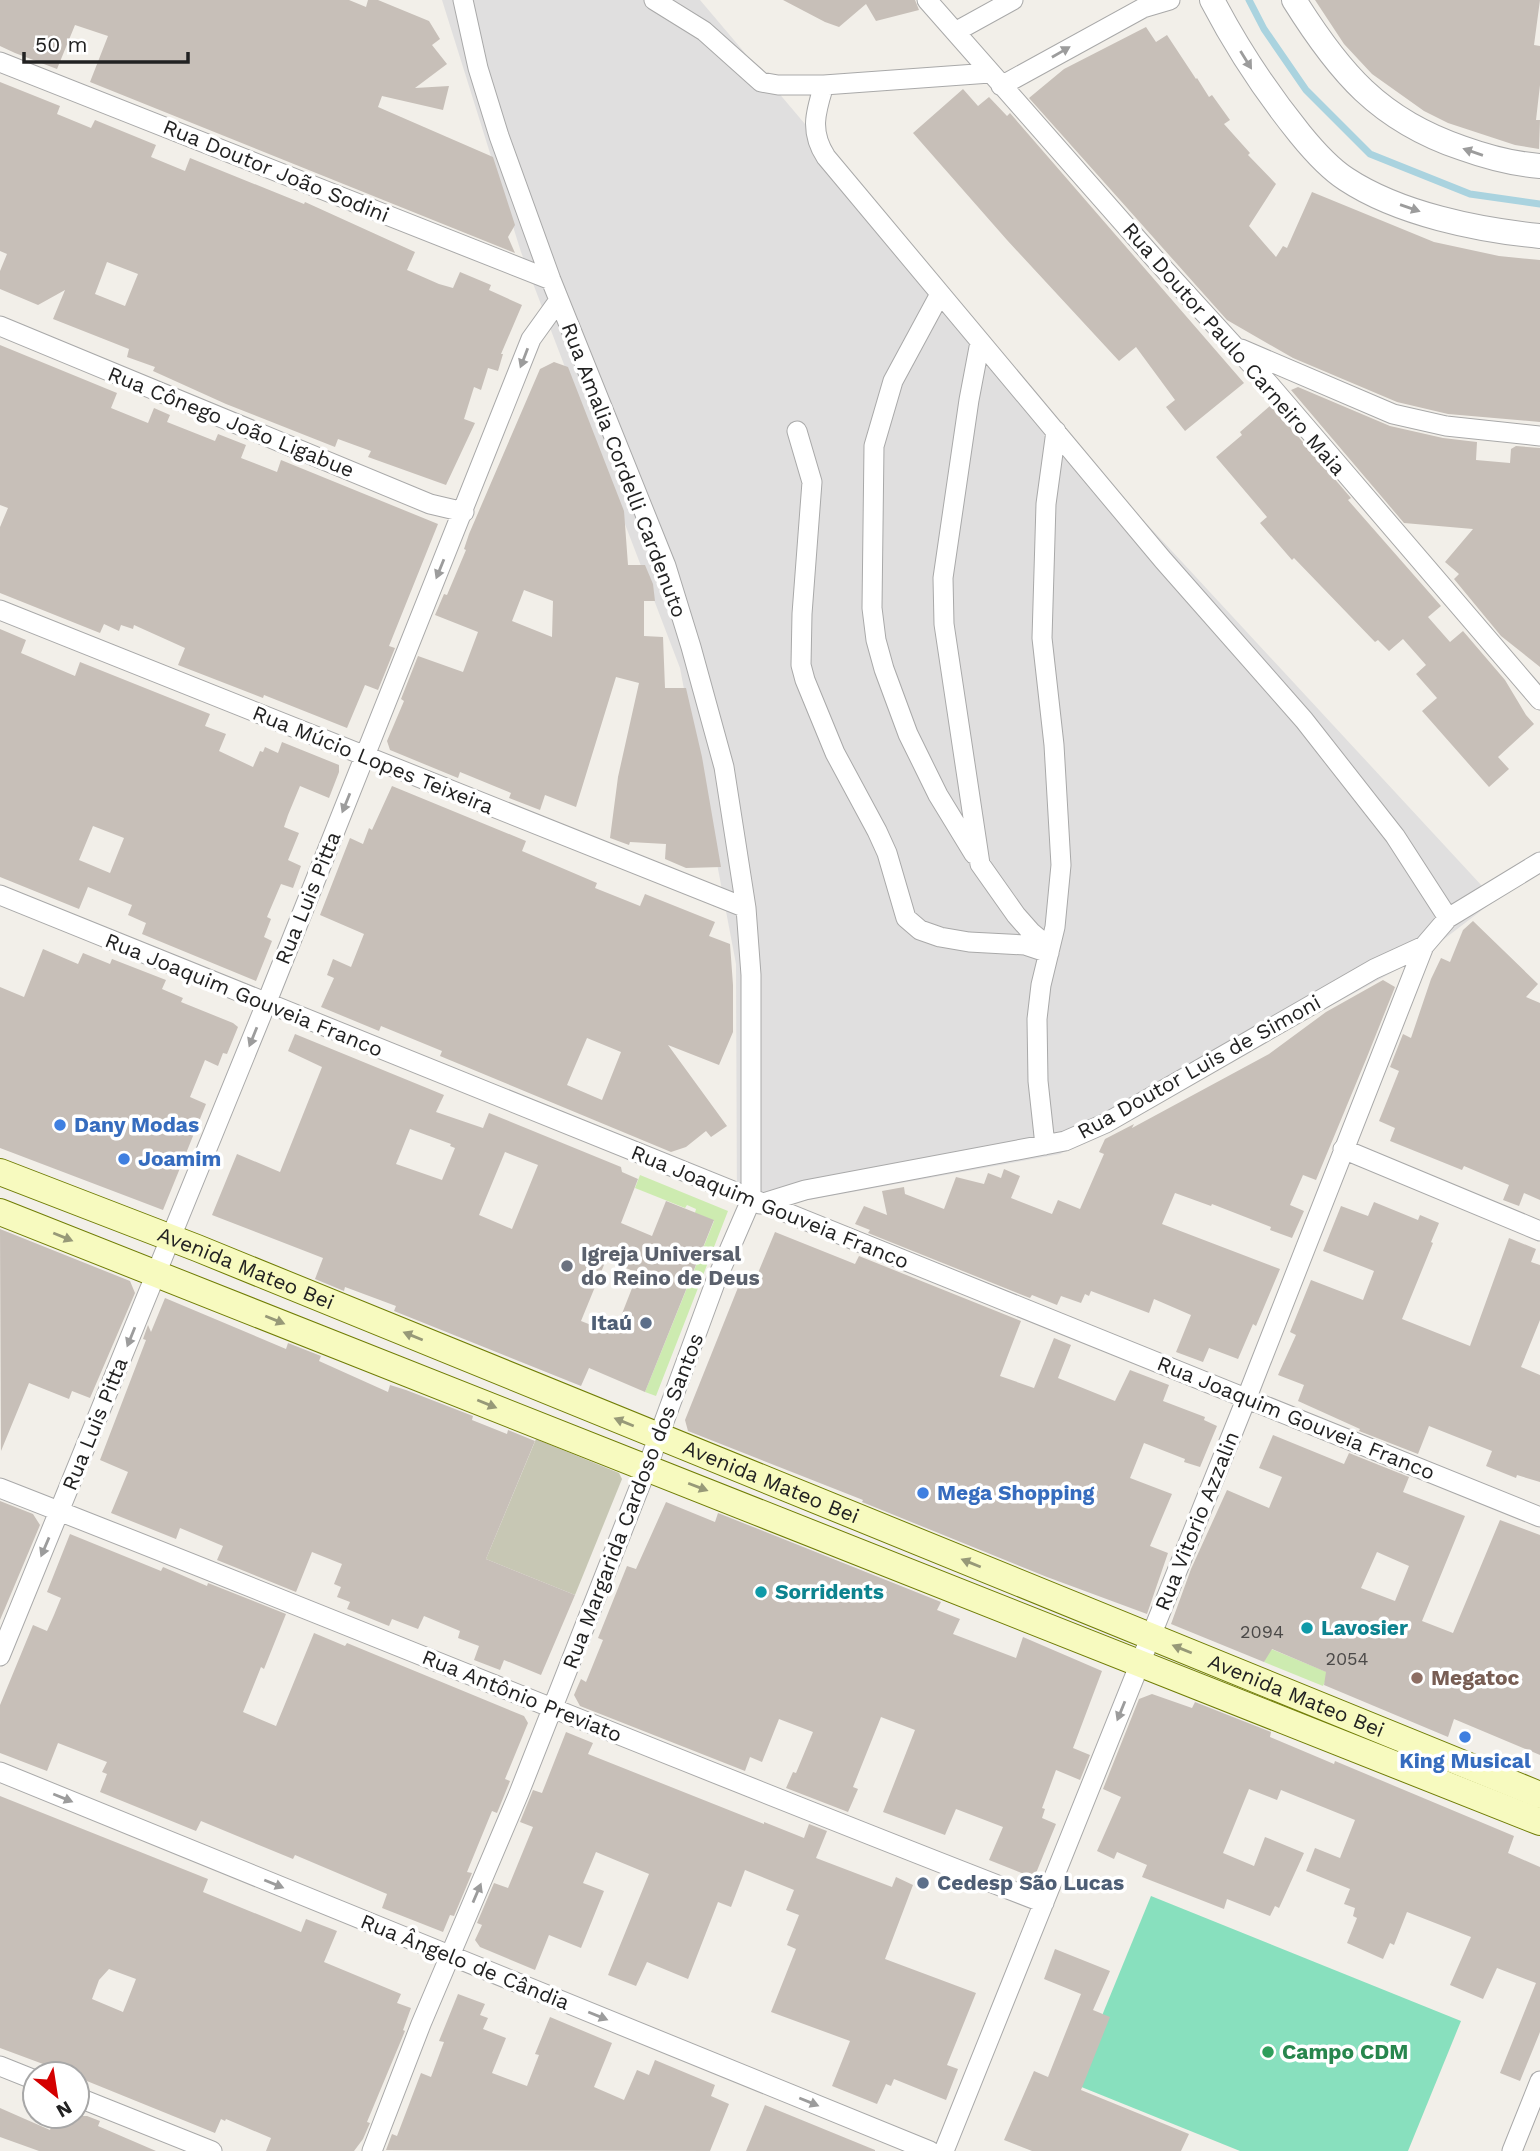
<svg xmlns="http://www.w3.org/2000/svg" width="1540" height="2151" font-family="'Work Sans',sans-serif">
<style>
.residential{fill:#e0dfdf}
.construction{fill:#c7c7b4}
.grass{fill:#cdebb0}
.pitch{fill:#88e0be}
.lines{fill:none;stroke-linecap:round;stroke-linejoin:round}
.stream{stroke:#aad3df;stroke-width:7}
.building{fill:#c7bfb8;fill-rule:evenodd}
.minor-casing{stroke:#a9a9a9;stroke-width:21}
.tertiary-casing{stroke:#a9a9a9;stroke-width:26}
.secondary-casing{stroke:#707d05;stroke-width:28}
.minor{stroke:#fff;stroke-width:19}
.tertiary{stroke:#fff;stroke-width:24}
.secondary{stroke:#f7fabf;stroke-width:26}
.oneway{fill:#9c9c9c}
.oneway2{fill:#979978}
.shop-dot{fill:#3f7fe0;stroke:#fff;stroke-width:2.5}
.worship-dot{fill:#6b7280;stroke:#fff;stroke-width:2.5}
.service-dot{fill:#5c6f8a;stroke:#fff;stroke-width:2.5}
.culture-dot{fill:#0f9aa8;stroke:#fff;stroke-width:2.5}
.education-dot{fill:#8d6e63;stroke:#fff;stroke-width:2.5}
.leisure-dot{fill:#2e9e5b;stroke:#fff;stroke-width:2.5}
.labels{text-anchor:middle;stroke-width:7;stroke-linejoin:round;paint-order:stroke}
.number-label{font-size:18px;fill:#4b4948}
.street-label{font-size:21px;fill:#222;stroke:#fff}
.shop-label{font-size:21px;font-weight:bold;fill:#366cbe;stroke:#fff;text-anchor:start}
.worship-label{font-size:21px;font-weight:bold;fill:#5b616d;stroke:#fff;text-anchor:start}
.service-label{font-size:21px;font-weight:bold;fill:#4e5e75;stroke:#fff;text-anchor:end}
.culture-label{font-size:21px;font-weight:bold;fill:#0d838f;stroke:#fff;text-anchor:start}
.education-label{font-size:21px;font-weight:bold;fill:#785e54;stroke:#fff;text-anchor:start}
.leisure-label{font-size:21px;font-weight:bold;fill:#27864d;stroke:#fff;text-anchor:start}
</style>
<rect width="100%" height="100%" fill="#f2efe9"/>
<!-- residential -->
<path class="residential" d="M442,0h258l408,482 387,418 -73,56 -362,198 -323,59 -1,-249 -56,-296 -159,-416z"/>
<!-- construction -->
<path class="construction" d="M536,1439l83,34 3,6 -47,116 -89,-36z"/>
<!-- grass -->
<path class="grass" d="M640,1175l88,36 -72,185 -11,-4 69,-171 -19,-8 1,-4 -9,-4 -2,3 -50,-20z
M1269,1648l60,25 -6,13 -59,-24z"/>
<!-- pitch -->
<path class="pitch" d="M1151,1896l310,125 -53,130h-168l-166,-67z"/>
<g class="lines">
<!-- stream -->
<path class="stream" d="M1249,0l15,29 42,61 64,64 100,40 70,10"/>
</g>
<!-- building -->
<path class="building" d="M0,0h349l17,7 2,-7h10l51,21 11,18 -8,6 15,19 -32,24 34,-2 -6,24 -61,-14 -4,11 115,50 22,68 -7,12 7,16 -425,-171 18,-46 -33,-11 -18,44 -42,-16 -15,-7z
M783,0h132l4,10 -43,11 -10,-17 -27,23 -14,-5z
M1315,0h225l-6,45 6,1v39l-4,35h4l-1,29 -24,-4 -67,-22 -24,-12 -52,-37 -28,-30z
M1146,27l10,15 11,-7 29,44 1,-1 12,19 3,-2 18,25 -6,4 26,29 -2,2 28,29 -27,42 27,31 7,-11 4,2 25,-56 122,50 65,14 41,4v162l-92,-8 -51,-12 -104,-44 -66,-38 -198,-222 35,-29z
M0,82l60,24 -3,8 34,14 4,-8 61,25 -5,12 34,14 5,-13 114,46 1,-2 110,50 -8,18 32,14 14,4 7,-16 31,13 -2,5 33,15 -21,49h2l-5,17 -10,-3 -7,22 -7,-3 -10,32 11,4 -29,62 -78,-28 3,-6 -33,-12 -3,8 -109,-43 -73,-33 2,-4 -28,-10 2,-8 -76,-30 12,-29 -27,15 -38,-16v-18l7,-17 -7,-3zM107,262l31,12 -13,32 -30,-12z
M963,89l15,17 11,-9 18,19 3,-3 234,270 -59,48 -19,-24 9,-7 -39,-53 -17,14 -112,-121 -94,-107z
M0,345l117,48 -6,15 37,15 6,-15 16,7 -3,7 48,19 3,-7 28,11 -5,13 36,14 4,-12 157,64 -49,122 6,2 -17,42 -13,-5 -18,43 -83,-33 -1,3 -85,-33 7,-17 -51,-23 -1,4 -12,-4 -2,6 -15,-7 -4,9 -100,-40v-66l8,-19 -8,-3z
M554,362l14,5 56,144 4,54h17l8,19 2,17h-11v35l19,1 2,51h21l16,69 19,110 -35,1 -21,-9 1,-15 -36,-2 -1,3 -19,-7 8,-61 21,-94 -23,-6 -40,130 -31,-12 -5,15 -31,-12 2,-5 -51,-21 -2,6 -68,-28 -3,-9 17,-40 -3,-2 17,-43 45,16 15,-40 -43,-17 9,-21 3,1 19,-45 -2,-1 5,-15 71,-165zM524,590l29,11 -1,36 -40,-16z
M1298,387l92,39 53,12 34,4 -1,18 34,3 1,-14 5,-3 24,2v219l-39,-31 -47,-57 5,-5 -14,-12 28,-33 -69,-6 -113,-133z
M1271,405l80,93 -3,2 93,106 -13,11 22,25 13,-11 42,49 21,35 8,9 -36,33 11,12 -20,18 -67,-76 15,-13 -21,-24 10,-9 -23,-26 -14,12 -11,-11 -3,2 -81,-84 -2,2 -32,-37 7,-6 -51,-60 26,-22 -2,-3z
M0,629l26,11 -5,13 54,23 5,-14 130,52 -5,12 21,8 -7,17 34,16 7,-16 3,1 2,-5 13,6 4,-11 57,23v7l-10,26 -29,-12 -12,29 -4,12 15,6 -11,27 13,6 -8,22 -12,-4 -14,33 4,2 -7,18 8,4 -16,40 -114,-47 4,-11 -18,-8 4,-10 -44,-18 -9,22 -79,-32zM93,826l31,12 -14,35 -31,-13z
M392,786l134,55 -4,10 75,32 -2,5 45,18 5,-12 70,28 -6,14 21,8 3,41v47l-14,33 -51,-20 59,81 -16,11 -5,-6 -20,16 -15,5 -231,-96 2,-5 -61,-25 -2,5 -58,-24 13,-29 -7,-3 6,-16 18,8 13,-33 -44,-19 30,-77 13,6 6,-16 3,2zM587,1038l34,14 -19,48 -35,-15z
M1473,921l65,63 -12,13 14,6v197l-16,-7 -5,13 -16,-6 6,-15 -45,-19 -2,4 -72,-29 5,-13 -16,-7 20,-50 -9,-4 13,-33 8,4 20,-59 10,-21 9,4 13,-32z
M43,949l35,15 5,-11 27,11 2,-5 54,21 -4,9 21,9 -2,4 52,21 5,4 -11,27 -4,-1 -5,13 -13,-6 -15,37 16,7 -43,106 -163,-62v-161l24,10z
M1383,980l12,7 -28,70 -51,123 -13,-5 -13,30 14,6 -12,27 -22,-8 1,-3 -59,-23 -1,2 -36,-13 -13,31 118,45 -24,57 -3,-2 -15,35 -29,-11 -6,14 -27,-10 15,-37 -37,-16 -5,14 -58,-22 -2,5 -4,-2 -4,9 -20,-7 -4,9 -25,-10 -2,3 -162,-65 2,-3 -15,-6 9,-18 23,9 -5,-24 22,-4 1,7 39,15 12,-32 28,7 4,-11 13,5 3,-9 16,7 -9,22 41,16 6,-14 22,9 24,-55 -5,-2 6,-13 29,-15 -2,4 137,-74 57,-42z
M295,1034l149,61 -8,17 47,16 6,-15 132,54 1,5 16,7 -17,44 31,13 14,-35 48,19 -69,172 -56,-24 -8,18 -187,-75 2,-5 -51,-19 -1,4 -29,-12 8,-21 -111,-43 25,-61 43,18 42,-105 -34,-16zM410,1129l41,15 -1,2 5,2 -13,32 -46,-16zM505,1152l33,13 -26,64 -33,-14zM606,1260l32,13 -24,61 -33,-13z
M1374,1202l44,18 2,-5 19,8 -8,19 2,1 -31,76 68,27 39,-108 27,11 -5,13 9,3v55l-19,47 19,8v107l-23,-7 -1,3 -30,-12 6,-15 -63,-25 -11,28 -59,-23 1,-2 -62,-28 6,-16 -26,-10 18,-40 -6,-3 21,-52 52,20 11,-29 -51,-20 18,-45 27,10z
M0,1229l130,52 5,12 -45,105 -18,-7 -3,8 -40,-16 -28,68z
M775,1232l80,32 4,-8 162,65 -21,55 34,12 20,-50 17,7 -13,33 57,23 15,-31 39,15 -6,16 42,16 -1,3 13,6 -17,41 -16,-5 1,-3 -41,-16 -14,35 42,16 -22,52 18,7 -21,61 -100,-37 -185,-75 1,-2 -175,-69 -3,-11 56,-140 12,5z
M165,1298l121,51 2,-6 33,13 -2,5 69,31 2,-7 16,5 67,26 -1,4 35,14 1,-4 27,11 -49,118 89,36 -34,80 -37,-15 -4,10 -26,-10 5,-14 -21,-8 2,-7 -36,-15 -6,13 -26,-10 -3,7 -42,-17 3,-7 -13,-5 4,-10 -7,-3 8,-20 -30,-12 -16,40 -79,-32 6,-14 -43,-18 -4,11 -65,-26 17,-41 -28,-12 46,-120 -3,-1 5,-14 3,7z
M1273,1435l71,29 5,-11 60,24 -6,15 62,24 -43,105 31,12 47,-113 40,15v220l-86,-36 -6,18 -124,-52 2,-13 -54,-23 -8,13 -93,-38 20,-55 36,-79 42,18 13,-31 -23,-9zM1377,1552l32,14 -14,35 -34,-13z
M0,1501l33,13 7,11 -40,95z
M666,1502l49,20 3,-9 223,89 -4,8 23,9 -7,15 63,24 7,-21 79,34 -29,77 17,7 -10,25 -24,-10 -14,38 3,1 -3,9 14,6 -22,54 -45,-18 14,-33 -47,-18 -11,26 -62,-23 32,-82 -34,-13 -28,70 5,2 -10,23 -62,-24 7,-16 3,1 17,-41 -34,-13 -17,43 -12,-5 -5,14 -165,-65 -6,-11 7,-16 5,3 17,-42 -5,-2 29,-72 9,3z
M70,1534l91,37 2,-4 44,19 1,-3 78,31 -22,55 -3,-2 -18,45 33,14 38,-93 31,13 2,-3 177,73 4,7 -23,56 5,2 -13,32 -5,-2 -25,61 5,1 -18,43 -4,-1 -7,17 -61,-24 5,-14 -92,-39 -2,4 -92,-38 -5,10 -96,-39 7,-18 -5,-2 5,-10 -49,-19 -11,28 -47,-18v-48l33,-80 14,6 7,-16 7,-17 -14,-6z
M1152,1694l40,14 3,-6 76,30 -1,5 64,27 1,-3 179,75 -6,17 32,14v165l-20,49 -20,-8 36,-90 -39,-15 -14,31 -33,-14 21,-48 -64,-25 -13,33 -4,-2 -7,16 -36,-16 10,-25 -4,-2 2,-8 -11,-4 6,-15 -44,-18 9,-23 25,10 15,-38 -74,-30 -4,10 -28,-11 -26,64 31,13 11,-29 39,16 -25,55 -4,-2 -5,10 -43,-17 -3,10 -82,-32 5,-12 -30,-13 -3,7 -17,-8 24,-54 -18,-8 36,-90z
M566,1732l27,11 -5,11 176,70v-2l40,16 5,-14 18,7 -11,27 76,29 4,-10 17,8 -28,74 91,34 -29,72 11,4 -12,31 -52,-21 -3,7 -5,-2 -9,20 -45,-18 18,-45 -79,-29 25,-63 -9,-4 12,-30 -13,-5 8,-20 -49,-20 -14,37 -13,-5 -30,77 -41,-17 -11,24 -28,-11 41,-101 -53,-22 -13,31 21,8 -23,57 -32,-13 -14,35 -55,-23 -5,-7 7,-15 -5,-2 17,-40 14,5 25,-61 -13,-5 13,-32 9,3z
M0,1796l208,83 -5,13 98,40 5,-13 31,12 -13,31 77,32 -4,9 14,5 -8,22 2,1 -38,91 3,1 -7,16 -9,12h-88l5,-13 -45,-19 -1,2 -4,-2 -6,14 -138,-56v-3h-7l-70,-26zM109,1969l27,10 -13,33 -31,-13 7,-19z
M1055,1949l55,22 -17,39 17,7 -29,73 108,44 -8,17h-149l-28,-11 30,-69 14,6 33,-83 -37,-15z
M458,1994l27,10 -5,11 8,3 -5,11 23,9 -14,35 35,13 12,-31 -4,-1 15,-37 62,26 -18,44 30,13 13,-30 12,5 6,-15 60,25 -4,11 18,8 -19,47 -324,-1 6,-16 5,2 24,-63 10,4 13,-35 -5,-1z
M765,2105l110,45v1h-129z
M0,2108l50,22 4,-11 5,3 3,-6h25l13,5 -2,5 58,25h-117l-39,-14z"/>
<g class="lines">
<defs>
<path id="minor" d="M654,0l50,31 57,51 17,3h46l166,-12
M927,0l227,258 115,126 271,316
M955,32l58,-32
M0,62l551,218
M824,85c-8,26 -15,46 2,72l337,403 141,160 91,116 53,82
M1001,86l142,-78 27,-8
M940,294l-47,87 -19,65 -2,162 4,32 8,29 24,65 30,61 36,59
M0,326l430,178 34,8
M980,342l-11,58 -26,178 1,46 36,240 36,51 15,17 19,16
M1241,349l152,65 53,12 94,10
M797,431l15,51 -10,132 -1,51 4,15 30,73 42,78 10,22 19,65 14,12 20,7 29,5 56,3 24,8
M0,610l746,298
M0,895c513,209 1027,415 1540,622
M1045,1145l-7,-64 -1,-62 4,-34 14,-58 6,-62 -7,-120 -12,-107 4,-134 10,-73
M1343,1149l197,82
M760,1204l45,-14 260,-49 41,-18 268,-154 50,-23
M0,1488c349,136 695,280 1044,415
M0,1656l266,-652 265,-665 28,-39
M0,1772l930,379
M0,2066l35,14
M77,2097l135,54
M372,2151l49,-127 98,-231 128,-325 68,-185 36,-83v-225l-5,-67 -22,-141 -33,-120 -25,-81 -115,-286 -52,-144 -21,-68 -15,-68
M944,2151l303,-754 177,-451 24,-28 92,-56
M1512,2151l28,-70"/>
<path id="tertiary" d="M1212,0c25,48 54,92 88,134 13,16 29,34 46,45 53,35 132,51 194,57
M1294,0c45,72 85,120 168,148 25,9 51,16 78,18"/>
<g id="secondary">
<path id="s1" d="M0,1172l197,76 1343,547"/>
<path d="M0,1212l1540,610"/>
</g>
</defs>
<!-- minor casing -->
<use href="#minor" class="minor-casing"/>
<!-- tertiary casing -->
<use href="#tertiary" class="tertiary-casing"/>
<!-- secondary casing -->
<use href="#secondary" class="secondary-casing"/>
<!-- minor -->
<use href="#minor" class="minor"/>
<!-- tertiary -->
<use href="#tertiary" class="tertiary"/>
<!-- secondary -->
<use href="#secondary" class="secondary"/>
</g>
<!-- one-way arrows -->
<defs><path id="oneway-solid" d="M-6-.8H1V-3.2L6.5 0L1 3.2V.8H-6Z" transform="scale(1.75)"/></defs>
<g class="oneway">
<use href="#oneway-solid" transform="translate(1061 52) rotate(-30)"/>
<use href="#oneway-solid" transform="translate(1246 60) rotate(58)"/>
<use href="#oneway-solid" transform="translate(1473 152) rotate(-161)"/>
<use href="#oneway-solid" transform="translate(1410 208) rotate(19)"/>
<use href="#oneway-solid" transform="translate(524 358) rotate(111)"/>
<use href="#oneway-solid" transform="translate(440 569) rotate(112)"/>
<use href="#oneway-solid" transform="translate(346 803) rotate(112)"/>
<use href="#oneway-solid" transform="translate(253 1037) rotate(112)"/>
<use href="#oneway-solid" transform="translate(131 1337) rotate(112)"/>
<use href="#oneway-solid" transform="translate(45 1547) rotate(113)"/>
<use href="#oneway-solid" transform="translate(1121 1711) rotate(112)"/>
<use href="#oneway-solid" transform="translate(63 1798) rotate(22)"/>
<use href="#oneway-solid" transform="translate(274 1884) rotate(22)"/>
<use href="#oneway-solid" transform="translate(477 1893) rotate(-67)"/>
<use href="#oneway-solid" transform="translate(598 2016) rotate(22)"/>
<use href="#oneway-solid" transform="translate(809 2102) rotate(22)"/>
</g>
<g class="oneway2">
<use href="#oneway-solid" transform="translate(63 1237) rotate(22)"/>
<use href="#oneway-solid" transform="translate(275 1320) rotate(22)"/>
<use href="#oneway-solid" transform="translate(413 1336) rotate(-158)"/>
<use href="#oneway-solid" transform="translate(487 1404) rotate(22)"/>
<use href="#oneway-solid" transform="translate(624 1422) rotate(-158)"/>
<use href="#oneway-solid" transform="translate(698 1487) rotate(21)"/>
<use href="#oneway-solid" transform="translate(971 1563) rotate(-158)"/>
<use href="#oneway-solid" transform="translate(1182 1649) rotate(-158)"/>
</g>
<!-- markers -->
<g class="shop-dot">
<circle cx="60" cy="1125" r="7"/>
<circle cx="124" cy="1159" r="7"/>
<circle cx="923" cy="1493" r="7"/>
<circle cx="1465" cy="1737" r="7"/>
</g>
<circle class="worship-dot" cx="567" cy="1266" r="7"/>
<g class="service-dot">
<circle cx="646" cy="1323" r="7"/>
<circle cx="923" cy="1883" r="7"/>
</g>
<g class="culture-dot">
<circle cx="761" cy="1592" r="7"/>
<circle cx="1307" cy="1628" r="7"/>
</g>
<circle class="education-dot" cx="1417" cy="1678" r="7"/>
<circle class="leisure-dot" cx="1268" cy="2052" r="7"/>
<g class="labels">
<!-- number labels -->
<g class="number-label">
<text x="1262" y="1638">2094</text>
<text x="1347" y="1665">2054</text>
</g>
<!-- street labels -->
<g class="street-label">
<text transform="translate(276 171) rotate(22)" y="7">Rua Doutor João Sodini</text>
<text transform="translate(1234 349) rotate(49)" y="7">Rua Doutor Paulo Carneiro Maia</text>
<text transform="translate(231 422) rotate(22)" y="7">Rua Cônego João Ligabue</text>
<text transform="translate(624 470) rotate(69)" y="7">Rua Amalia Cordelli Cardenuto</text>
<text transform="translate(373 760) rotate(22)" y="7">Rua Múcio Lopes Teixeira</text>
<text transform="translate(308 898) rotate(-68)" y="7">Rua Luis Pitta</text>
<text transform="translate(244 995) rotate(22)" y="7">Rua Joaquim Gouveia Franco</text>
<text transform="translate(1199 1067) rotate(-29)" y="7">Rua Doutor Luis de Simoni</text>
<text transform="translate(770 1207) rotate(22)" y="7">Rua Joaquim Gouveia Franco</text>
<text dy="7" stroke="none"><textPath href="#s1" startOffset="264">Avenida Mateo Bei</textPath></text>
<text transform="translate(1296 1418) rotate(22)" y="7">Rua Joaquim Gouveia Franco</text>
<text transform="translate(95 1424) rotate(-68)" y="7">Rua Luis Pitta</text>
<text dy="7" stroke="none"><textPath href="#s1" startOffset="831">Avenida Mateo Bei</textPath></text>
<text transform="translate(633 1501) rotate(-69)" y="7">Rua Margarida Cardoso dos Santos</text>
<text transform="translate(1197 1521) rotate(-68)" y="7">Rua Vitorio Azzalin</text>
<text transform="translate(522 1696) rotate(22)" y="7">Rua Antônio Previato</text>
<text dy="7" stroke="none"><textPath href="#s1" startOffset="1398">Avenida Mateo Bei</textPath></text>
<text transform="translate(465 1962) rotate(22)" y="7">Rua Ângelo de Cândia</text>
</g>
<!-- shop labels -->
<g class="shop-label">
<text x="74" y="1132">Dany Modas</text>
<text x="138" y="1166">Joamim</text>
<text x="937" y="1500">Mega Shopping</text>
<text x="1465" y="1768" text-anchor="middle">King Musical</text>
</g>
<!-- worship labels -->
<g class="worship-label">
<text x="581" y="1261">Igreja Universal<tspan x="581" dy="24">do Reino de Deus</tspan></text>
</g>
<!-- service labels -->
<g class="service-label">
<text x="632" y="1330">Itaú</text>
<text x="937" y="1890" text-anchor="start">Cedesp São Lucas</text>
</g>
<!-- culture labels -->
<g class="culture-label">
<text x="775" y="1599">Sorridents</text>
<text x="1321" y="1635">Lavosier</text>
</g>
<!-- education labels -->
<g class="education-label">
<text x="1431" y="1685">Megatoc</text>
</g>
<!-- leisure labels -->
<g class="leisure-label">
<text x="1282" y="2059">Campo CDM</text>
</g>
</g>
<!-- north arrow -->
<g transform="translate(56 2095) rotate(150)"><circle r="33" fill="#ffffff" stroke="#a7a7a7" stroke-width="2"/>
<path d="M0-5L12 26L0 18L-12 26Z" fill="#d40000"/>
<text y="-10" font-size="19" font-weight="bold" text-anchor="middle" fill="#222222">N</text>
</g>
<!-- scale -->
<path d="M24 52v10h164v-10" fill="none" stroke="#222222" stroke-width="3.5"/>
<text x="35" y="52" font-size="21" fill="#222222" stroke="#ffffff" stroke-width="5" paint-order="stroke">50 m</text>
</svg>
